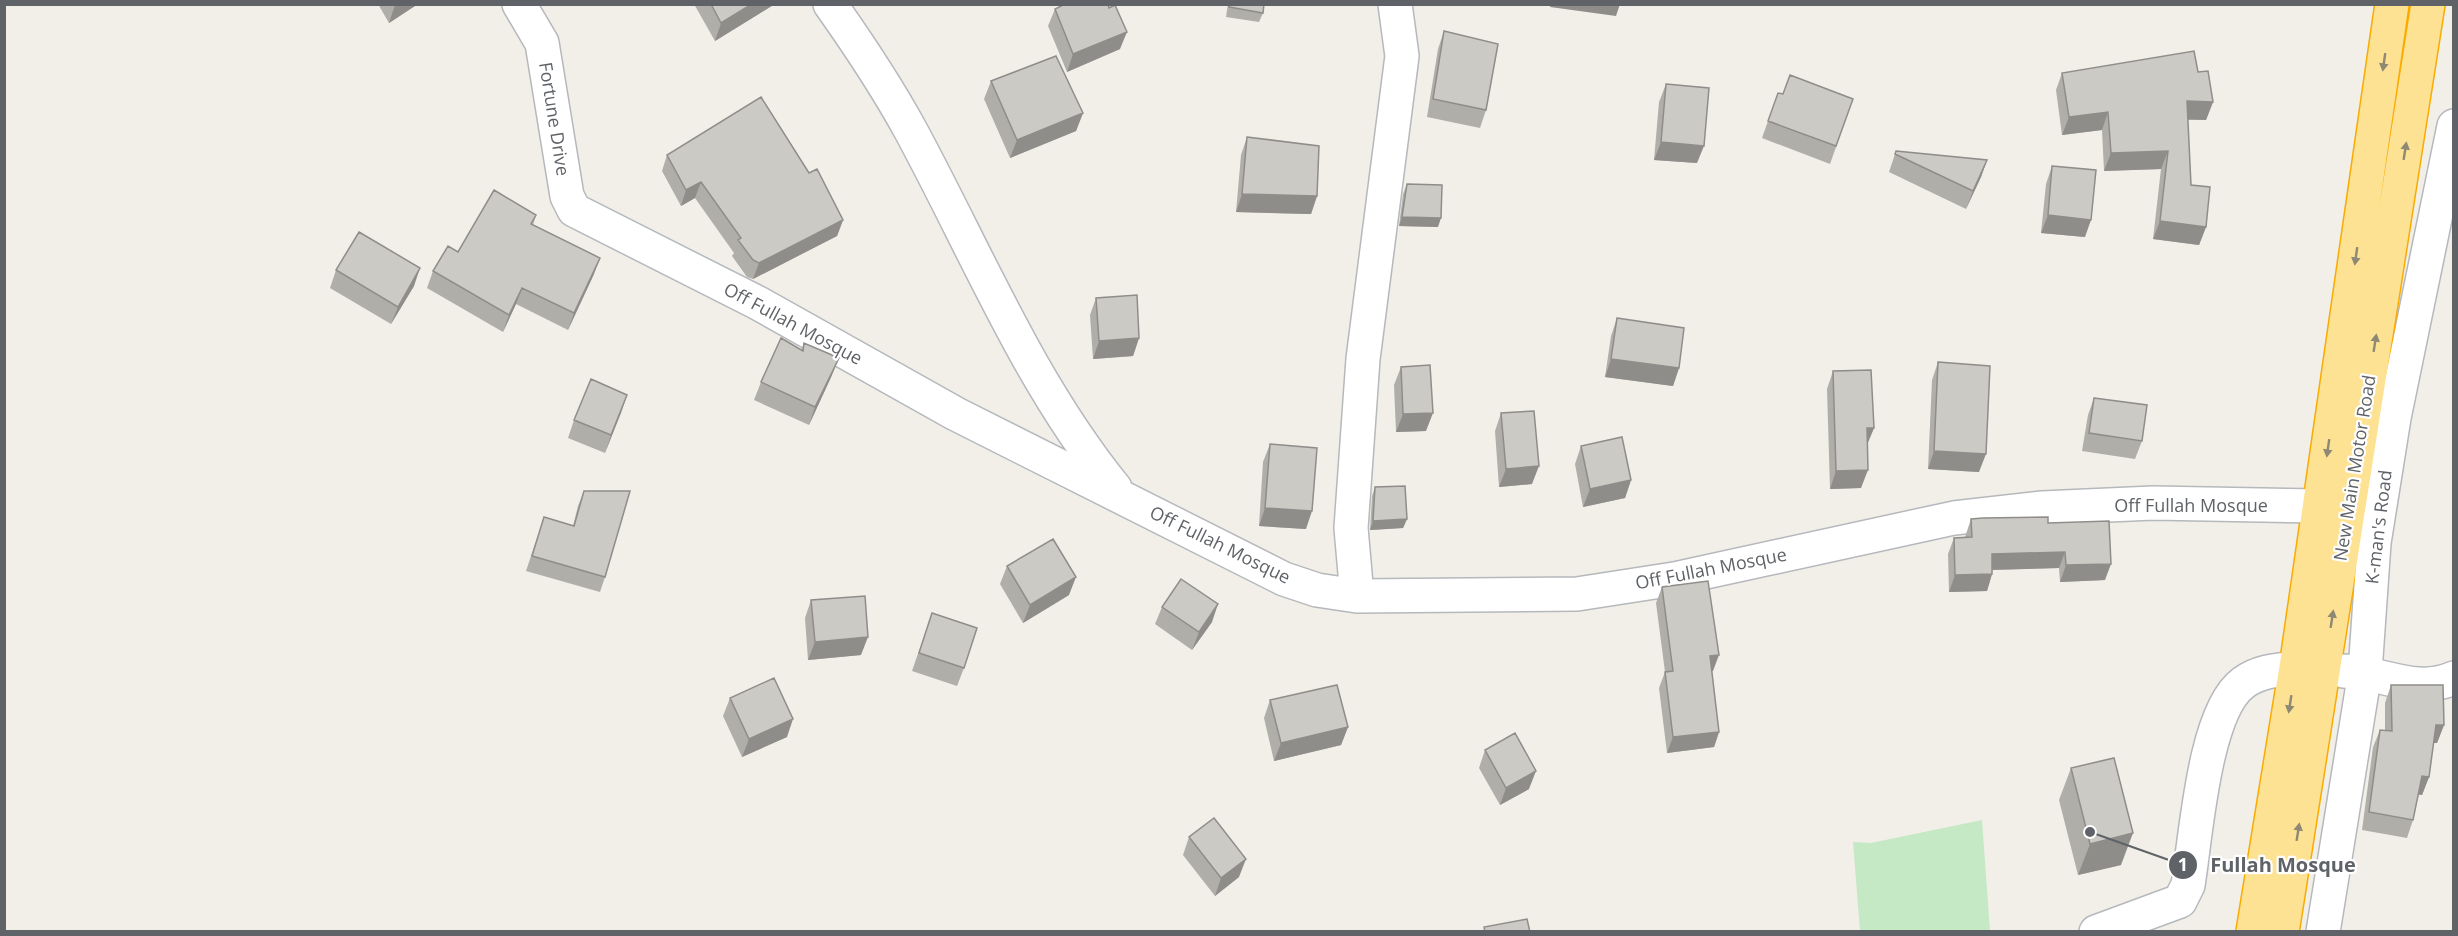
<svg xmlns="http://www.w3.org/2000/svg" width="2458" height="936" font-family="'Open Sans',sans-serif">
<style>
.green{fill:#c5e8c5}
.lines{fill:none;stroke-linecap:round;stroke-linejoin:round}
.minor-casing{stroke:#b5b8bc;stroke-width:36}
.highway-casing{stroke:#f9ab00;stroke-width:36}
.minor{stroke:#fff;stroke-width:33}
.highway{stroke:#fde293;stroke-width:33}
.wall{fill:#afaea9}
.shaded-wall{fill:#8f8d8a}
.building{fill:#cccac5;stroke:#8f8d8a;stroke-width:1.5}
.oneway{fill:#8e8975}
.labels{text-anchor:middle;stroke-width:4.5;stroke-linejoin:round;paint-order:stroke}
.street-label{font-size:18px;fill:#5f6368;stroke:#fff}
.leader{fill:none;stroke:#5f6368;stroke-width:2}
.callout-dot{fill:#5f6368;stroke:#fff;stroke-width:2}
.mark-label{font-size:18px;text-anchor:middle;font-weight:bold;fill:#fff}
.callout-label{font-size:20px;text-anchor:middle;font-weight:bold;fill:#5f6368;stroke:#fff;stroke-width:4.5;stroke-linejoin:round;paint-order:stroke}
</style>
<rect width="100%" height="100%" fill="#f1efe8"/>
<!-- green -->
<path class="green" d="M1982,820l8,111h-130l-7,-89 18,1z"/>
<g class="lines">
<defs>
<path id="minor" d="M519,4l23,39 25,153 7,14 184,93 198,111 328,165 33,11 40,6 220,-2 97,-15 280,-61 88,-10 111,-5 167,3
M830,4c29,41 57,83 81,127 65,120 117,250 204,357
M1357,596l-6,-68 12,-169 39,-303 -7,-52
M2343,671c40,1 72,24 111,7
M2096,932l84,-31 8,-16c8,-49 16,-173 55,-202 16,-12 35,-13 53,-15
M2323,932l42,-260 9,-129 20,-125 60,-292"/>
<path id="highway" d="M2253,932l43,-264 96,-664
M2282,932l146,-928"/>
</defs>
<!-- minor casing -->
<use href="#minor" class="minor-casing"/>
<!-- highway casing -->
<use href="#highway" class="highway-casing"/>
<!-- minor -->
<use href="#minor" class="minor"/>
<!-- highway -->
<use href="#highway" class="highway"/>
</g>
<!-- wall -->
<path class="wall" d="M378,4h40l-29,19z
M694,4h81l-60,37z
M1228,4h36l-1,9 -4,9 -33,-5z
M1109,8l11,41 -53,23 -19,-46 7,-17z
M1444,31l42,79 -6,18 -53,-11 11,-68z
M2198,72l15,30 -7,18h-18l3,65 15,42 -7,18 -46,-6 8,-70 -57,2 -2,-41 -40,5 -6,-45 6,-17z
M991,81l92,32 -7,18 -66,27 -26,-59z
M1666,84l31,79 -43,-3 5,-58z
M1778,93l5,1 70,5 -23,65 -68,-26z
M1247,137l70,59 -6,18 -75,-2 5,-57z
M1896,151l91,9 -6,17 -15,32 -77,-37z
M667,155l142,18 34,47 -6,16 -84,43 -6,-2 -15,-21 2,-3 -39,-55 -14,8 -19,-35z
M2052,166l33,71 -44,-4 5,-49z
M1407,184l31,43 -39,-1 4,-32z
M536,215l-3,10 61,49 -26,56 -52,-26 -13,28 -76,-44 6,-17 25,-19z
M336,270l78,16 -23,38 -61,-36z
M1096,298l43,40 -6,18 -40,3 -3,-44z
M1617,318l62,50 -6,18 -68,-9 6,-41z
M804,343l28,32 -23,50 -55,-25 7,-18 40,-32z
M1938,362l41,110 -51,-3 4,-89z
M1401,367l25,64 -30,1 -2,-47z
M1833,371l41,57 -7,16 -6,44 -31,1 -3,-100z
M627,395l-22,58 -37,-15 6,-18z
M2094,398l48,43 -7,18 -53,-8 6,-36z
M1501,413l31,71 -33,3 -4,-56z
M1270,444l36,85 -47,-3 4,-64z
M1581,446l50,34 -6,18 -42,9 -8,-43z
M1375,487l32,32 -4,9 -33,2 2,-34z
M584,491l21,86 -5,15 -74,-21 18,-54 29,9 5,-20z
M1971,519l77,4 57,57 -45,2 -1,-14 -67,2v4l-5,17 -38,1 -1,-38 6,-16 11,-1z
M1007,566l62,29 -46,28 -23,-39z
M1662,587l51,84h-1l7,61 -5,15 -47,6 -8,-65 6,-16 -9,-69z
M811,600l50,55 -53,5 -3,-42z
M1162,607l50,15 -20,28 -37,-26z
M932,613l32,55 -7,18 -45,-15z
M2391,685l53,40 -7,18h-4l-4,34 -7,18 -4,-1 -5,26 -6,18 -45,-8 11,-83 7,-17h5v-27z
M730,698l57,39 -45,20 -19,-41z
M1270,700l78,27 -7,18 -67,16 -10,-43z
M1485,750l44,39 -29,16 -21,-37z
M2071,768l50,97 -43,10 -19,-75z
M1189,837l50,40 -24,19 -32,-41z"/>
<!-- shaded-wall -->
<path class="shaded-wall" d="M418,4l-29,19 6,-18z
M752,4h23l-60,37 6,-18z
M1551,4h69l-4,12 -66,-9z
M1127,32l-7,17 -53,23 6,-18z
M2187,101l26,1 -7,18 -25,-1z
M2108,112l-6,18 -40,5 7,-18z
M1083,113l-7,18 -66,27 7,-18z
M1661,142l43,4 -7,17 -43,-3z
M2168,151l-7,18 -57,2 7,-18z
M1987,160l-6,17 -15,32 7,-18z
M701,182l-6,16 -14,8 5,-16z
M1242,194l75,2 -6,18 -75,-2z
M2048,215l43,5 -6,17 -44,-4z
M1402,217l39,1 -3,9 -39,-1z
M843,220l-6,16 -84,43 6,-16z
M2160,221l46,6 -7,18 -46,-6z
M600,258l-6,16 -26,56 6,-17z
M420,268l-6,18 -23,38 7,-17z
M522,288l-6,16 -13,28 6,-17z
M1139,338l-6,18 -40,3 6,-18z
M839,358l-7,17 -23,50 6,-18z
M1611,359l68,9 -6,18 -68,-9z
M627,395l-6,18 -16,40 6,-18z
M1433,413l-7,18 -30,1 7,-18z
M1867,428h7l-7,17z
M1934,451l52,3 -7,18 -51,-3z
M1539,466l-7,18 -33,3 7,-18z
M1868,470l-7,18 -31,1 6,-18z
M1631,480l-6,18 -42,9 7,-18z
M1265,508l47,3 -6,18 -47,-3z
M1407,519l-4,9 -33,2 3,-9z
M2065,552l-6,16 -73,2 6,-16z
M2111,564l-6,16 -45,2 6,-17z
M1992,574l-5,17 -38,1 6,-17z
M1076,577l-7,18 -46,28 7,-18z
M1218,604l-6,18 -20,28 7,-18z
M868,637l-7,18 -53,5 7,-18z
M1719,655l-6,16 -9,1 6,-16z
M793,719l-6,18 -45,20 7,-18z
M2436,725h8l-7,18h-8z
M1348,727l-7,18 -67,16 7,-18z
M1719,732l-5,15 -47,6 6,-16z
M1536,771l-7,18 -29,16 6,-17z
M2422,776l7,1 -7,18 -7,-1z
M2133,833l-12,32 -43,10 12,-31z
M1246,859l-7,18 -24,19 6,-18z"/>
<!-- building -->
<path class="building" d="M711,4h41l-31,19z
M1065,4h43l1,4 6,-3 12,27 -54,22 -18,-45z
M1230,4h34l-1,9 -34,-6z
M1444,31l54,13 -12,66 -53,-11z
M2194,51l4,21 10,-1 5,31 -26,-1 4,84 19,2 -4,40 -46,-6 8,-70 -57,2 -3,-41 -39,5 -7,-44z
M1056,56l27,57 -66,27 -26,-59z
M1790,75l63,24 -17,47 -68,-25 10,-28 5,1z
M1666,84l43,4 -5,58 -43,-4z
M761,97l48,76 8,-4 26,51 -84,43 -6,-3 -15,-20 3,-2 -40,-56 -15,8 -19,-35z
M1247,137l72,9 -2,50 -75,-2z
M1896,151l91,9 -14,31 -78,-37z
M2052,166l44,4 -5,50 -43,-5z
M1407,184l35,1 -1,33 -39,-1z
M494,190l42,25 -5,9 69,34 -26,55 -52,-25 -13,27 -76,-44 15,-25 10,6z
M359,232l61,36 -22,39 -62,-37z
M1137,295l2,43 -40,3 -3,-43z
M1617,318l67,10 -5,40 -68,-9z
M781,338l22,13 1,-8 35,15 -24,49 -54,-25z
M1938,362l52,4 -4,88 -52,-3z
M1430,365l3,48 -30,1 -2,-47z
M1871,370l3,58h-7l1,42 -32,1 -3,-100z
M591,379l36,16 -16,40 -37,-15z
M2094,398l53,7 -5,36 -53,-8z
M1534,411l5,55 -33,3 -5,-56z
M1622,437l9,43 -41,9 -9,-43z
M1270,444l47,4 -5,63 -47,-3z
M1405,486l2,33 -34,2 2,-34z
M584,491h46l-25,86 -73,-21 12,-39 30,9z
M2048,517v6l61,-2 2,43 -45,1 -1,-13 -73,2v20l-37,1 -1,-37 18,-1 -1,-18 12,-1z
M1053,539l23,38 -46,28 -23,-39z
M1181,579l37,25 -19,28 -37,-25z
M1708,581l11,74 -9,1 9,76 -46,5 -8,-65 8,-1 -11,-84z
M865,596l3,41 -53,5 -4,-42z
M932,613l45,15 -13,40 -45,-15z
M774,678l19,41 -44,20 -19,-41z
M1337,685l11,42 -67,16 -11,-43z
M2391,685h52l1,40h-8l-7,52 -7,-1 -9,44 -44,-8 11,-82 12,1z
M1515,733l21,38 -30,17 -21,-38z
M2114,758l19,75 -43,11 -19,-76z
M1214,818l32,41 -25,19 -32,-41z
M1527,919l3,13h-45l-1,-5z"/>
<!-- one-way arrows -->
<defs><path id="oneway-solid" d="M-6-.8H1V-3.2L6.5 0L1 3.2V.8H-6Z" transform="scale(1.5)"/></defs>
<g class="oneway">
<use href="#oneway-solid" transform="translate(2384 62) rotate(98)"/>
<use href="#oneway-solid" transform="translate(2405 151) rotate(-81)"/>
<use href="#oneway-solid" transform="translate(2356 256) rotate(98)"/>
<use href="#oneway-solid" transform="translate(2375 343) rotate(-81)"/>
<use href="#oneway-solid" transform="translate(2328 448) rotate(98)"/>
<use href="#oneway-solid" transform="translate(2332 619) rotate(-81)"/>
<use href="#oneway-solid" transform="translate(2290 704) rotate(99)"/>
<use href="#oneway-solid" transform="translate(2298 832) rotate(-81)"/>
</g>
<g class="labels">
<!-- street labels -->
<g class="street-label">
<text transform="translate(554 119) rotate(81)" y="6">Fortune Drive</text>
<text transform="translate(793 324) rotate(28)" y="6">Off Fullah Mosque</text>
<text transform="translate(2355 468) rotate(-81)" y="6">New Main Motor Road</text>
<text x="2191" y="512">Off Fullah Mosque</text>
<text transform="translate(2379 527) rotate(-83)" y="6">K-man's Road</text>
<text transform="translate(1220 545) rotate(26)" y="6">Off Fullah Mosque</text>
<text transform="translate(1711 569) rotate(-11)" y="6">Off Fullah Mosque</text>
</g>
</g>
<!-- callouts -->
<path class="leader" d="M2090 832L2183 865"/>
<g class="callout-dot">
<circle cx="2090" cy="832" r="6"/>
<circle cx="2183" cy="865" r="15"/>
</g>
<g class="mark-label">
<text x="2183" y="871">1</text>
</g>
<g class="callout-label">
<text x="2283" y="872">Fullah Mosque</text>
</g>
<!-- border -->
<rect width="2458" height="936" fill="none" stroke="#5f6368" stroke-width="12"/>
</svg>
